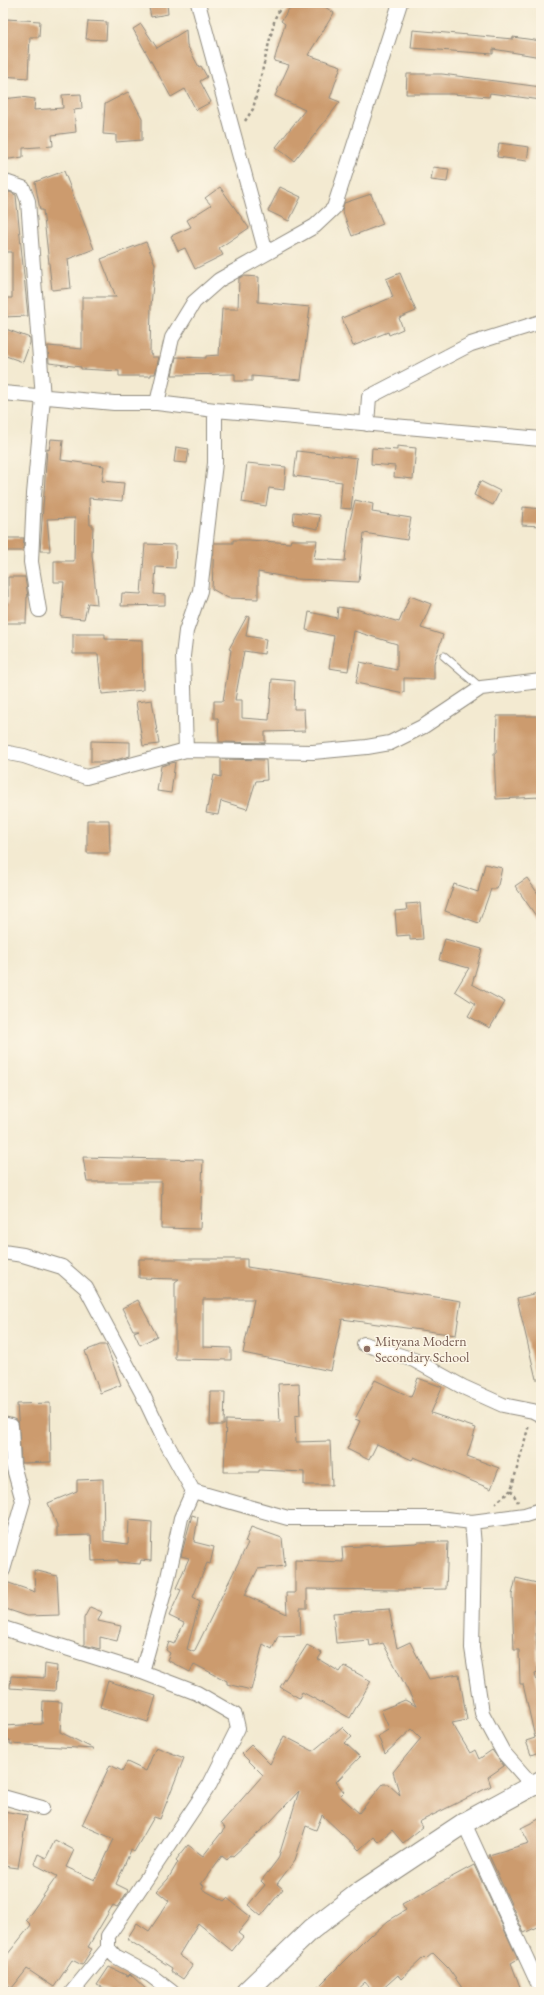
<svg xmlns="http://www.w3.org/2000/svg" width="544" height="1995" font-family="'EB Garamond',serif">
<style>
.building{fill:#cc9b6e}
.lines{fill:none;stroke-linecap:round;stroke-linejoin:round}
.service-casing{stroke:#8f8a7e;stroke-width:9}
.minor-casing{stroke:#8f8a7e;stroke-width:16}
.secondary-casing{stroke:#8f8a7e;stroke-width:22}
.path{stroke:#8f8a7e;stroke-width:2.5;stroke-dasharray:3 3;stroke-linecap:butt}
.service{stroke:#fff;stroke-width:7}
.minor{stroke:#fff;stroke-width:14}
.secondary{stroke:#fff;stroke-width:20}
.education-dot{fill:#8d6e63;stroke:#fcf5e5;stroke-width:1.5}
.labels{text-anchor:middle;stroke-width:3;stroke-linejoin:round;paint-order:stroke}
.education-label{font-size:14px;fill:#785e54;stroke:#fcf5e5;text-anchor:start}
</style>
<rect width="100%" height="100%" fill="#fcf5e5"/>
<filter id="ink" filterUnits="userSpaceOnUse"><feTurbulence type="fractalNoise" baseFrequency=".025" numOctaves="2"/><feDisplacementMap in="SourceGraphic" scale="8" xChannelSelector="R" yChannelSelector="G"/><feConvolveMatrix kernelMatrix="1 2 1 2 8 2 1 2 1" color-interpolation-filters="sRGB"/></filter>
<filter id="wash" filterUnits="userSpaceOnUse"><feTurbulence type="fractalNoise" baseFrequency=".012" numOctaves="4" result="noise"/><feDisplacementMap in="SourceGraphic" scale="16" xChannelSelector="R" yChannelSelector="G"/><feGaussianBlur stdDeviation="0.9" result="paint"/><feColorMatrix in="noise" values="0 0 0 0 0 0 0 0 0 0 0 0 0 0 0 0 0 1.4 0 .05"/><feComposite in="paint" operator="in"/></filter>
<g filter="url(#wash)">
<rect width="100%" height="100%" fill="#f3ead1"/>
<g id="blocks">
<!-- building -->
<path class="building" d="M148,3h19l1,11 -17,3z
M293,3h26l15,10 -26,42 33,11 -11,32 10,4 -46,59 -18,-14 29,-37 -30,-14 14,-31 -15,-4 11,-37 -4,-3z
M6,19l34,2 -1,16h-9l-2,41 -25,-2z
M88,21l19,1 -1,18 -20,-1z
M141,24l16,24 29,-18 1,15 12,22 2,-1 6,11 -7,4 11,21 -15,8 -11,-21 -14,8 -38,-68z
M413,30l100,9v-2l28,4v16l-48,-8v5l-82,-6z
M407,74h35l99,13v13l-51,-7 -1,4 -36,-3h-47z
M128,92l14,26v22l-26,2v-7l-13,-1 2,-30z
M81,94l1,15 -8,1 2,22 -24,3 1,11 -30,2v9l-20,3v-61l18,-2 14,2 -1,11 29,-2 -1,-13z
M499,143l30,4 -2,14 -30,-4z
M433,167l16,2 -2,13 -16,-2z
M64,171l30,78 -26,10 3,29 -19,2 -9,-80h-3l-5,-28z
M220,187l29,41 -30,20 4,7 -28,14 -10,-21 -7,3 -7,-15 20,-9 -4,-7 24,-15 -6,-7z
M280,187l21,10 -12,24 -21,-10z
M10,192l6,3 12,121 -25,1v-19h9v-46h-7l-2,-16v-43z
M371,194l12,30 -31,12 -10,-26 2,-7z
M146,242l9,22 -4,41 -1,49h2v3h7l-4,17h-4v2h-32v-5l-38,-2v-2l-32,-4 -1,-17 34,3v-52h34l-15,-38z
M400,273l16,38 -17,7 4,11 -14,6 -1,-3 -35,14 -11,-28 51,-21 -7,-18z
M243,276l16,1 -1,25 52,5 -9,73 -49,-4v5h-17v-7l-63,1 4,-18 30,1v-2l13,-1 3,-46h16l1,-31z
M3,328l27,10v5l-7,19 -20,-7z
M51,439l12,1 -2,20 43,6 -2,15 22,2 -2,18 -33,-3 1,27h3l-1,30 5,49 -9,-1 -4,16 -23,-2 3,-35h-10v-21h20l1,-43 -28,1 3,32h-10l7,-102 2,1z
M397,446l19,2 -3,31 -19,-2 1,-11 -24,-2 1,-16 25,2z
M176,447l13,2 -2,14 -13,-1z
M297,451l60,7 -6,51 -11,-1 2,-26 -48,-6z
M247,463l39,4 -2,23 -15,-2 -3,18 -24,-4z
M480,481l20,10 -7,14 -19,-10z
M355,500l18,4 -1,8 39,6 -4,22 -43,-7 -5,49 -62,-3 -39,-7v27l-30,-1 -16,-9 2,-46h19v-3h16l41,3 1,-3h26l-3,19 31,2 4,-37z
M523,507l18,2v17l-19,-1z
M294,512l26,3 -2,14 -25,-5z
M3,538h21l-1,13h-20z
M145,544l31,1 -1,23 -19,-1 -2,27 11,1v10l-44,1 1,-13 19,1z
M8,577h17l3,20h-1l-1,26h-23v-19h5z
M410,596l21,8 -10,24 22,7 -9,28v16l-30,-1v15l-48,-10 4,-21 37,8v-26l-43,-13 -6,40 -19,-3 5,-32 -28,-6 3,-18 28,6 1,-11 21,3 40,12z
M247,616l2,1 -3,19 20,3 -2,15 -20,-3 -9,49h7v18l27,2 3,-41 23,2 -1,28h10l1,22 -40,1v11l-46,-1 -1,-24h-4v-17h9l8,-51 -2,-1z
M73,634h32v5l37,1 1,50 -41,4 -4,-40h-25z
M152,700l7,44 -16,2 -7,-44z
M497,716h44v81l-45,2 -2,-46h2z
M91,741l39,1v14l-22,6h-17z
M221,759l45,1 1,20 -11,1 -9,28 -26,-8 -3,14 -12,-2 8,-38 7,2z
M175,762l-4,31 -14,-2 4,-25z
M87,820h22l1,33h-23z
M485,864l17,4 -5,21h-6l-12,34 -34,-12 9,-27 24,8z
M527,878l14,20v25l-26,-37z
M420,903l3,36 -13,1v-5l-13,1 -2,-25 12,-1 -1,-6z
M445,939l37,10 -10,35 33,18 -15,26 -22,-12 7,-12 -20,-13 14,-23 -30,-8z
M83,1157l120,3 -3,69 -39,-1 1,-46h-75z
M139,1259h108v8l214,34 -5,34 -114,-16 -11,52 -88,-18 11,-54h-51v48l28,1v12l-56,-1v-77l4,-3 -40,-1z
M541,1292v87h-5l-19,-81z
M138,1300l19,36 -17,9 -6,-13 5,-2h-6l-11,-22z
M100,1345h6l15,40 -21,8 -15,-42z
M418,1378l24,9 -11,26 45,15 -9,28 32,12 -8,21 -77,-32 -2,3 -35,-16 -8,16 -22,-11 13,-28 -5,-2 20,-39 36,17z
M299,1383l1,32 -5,1 1,26 34,-1 2,44h-28v-13l-45,-2v2h-35l2,-52 54,2 -2,-38z
M211,1392h14l-1,33h-14z
M50,1403l1,59 -30,1 -4,-59z
M103,1479l1,62 24,3 1,-24 23,2 -1,39 -10,-1 -1,4 -22,-2v-2l-26,1 -1,-26 -34,1v-11l-9,-22 29,-12v-11z
M192,1515l6,2 -4,25 20,5 -4,17 -3,-1 -14,34 7,4 -13,48 7,3 54,-109 -3,-1 6,-15 31,11 3,28 -27,3 -13,26 42,19 -1,-21h9v-33l48,2 -1,-15 75,-4 1,-1h30l-2,47 -47,1 -92,-1v19h-7l1,27 -23,1 -6,13 -9,-5 -12,46 -24,-6v-3l-33,-17 -4,8 -23,-12 3,-7 -4,-3 3,-8 5,2 10,-21 -15,-7 12,-26 -5,-2 13,-30 -8,-2z
M34,1570l23,6 2,39 -32,1 -24,-8v-27l32,11z
M516,1578l25,6 -6,26 3,62 -3,1 6,26v52l-10,4 -5,-14 9,-3 -12,-54h-3l-1,-34h-5l-2,-55z
M90,1607l12,5 -4,9 23,5 -4,15 -17,-4v12l-16,-4v-27z
M389,1609l8,39 13,-6 19,37 30,-5 8,46 -15,3 18,30 5,-3 4,9 13,-9 12,16 -16,11 3,9 -72,36 4,5 -20,16 -11,-13 -14,12 -5,-5 -14,13 -37,-35 -6,15 -10,-4 -11,34 -18,24 6,5 -22,27 -13,-11 17,-20 -4,-4 17,-22 21,-68 -29,31 -37,34 -2,-1 -4,5 -5,-4 -21,28 3,1 -2,4 22,12 3,-3 24,19 -13,16 5,4 -11,14 -34,-28 -19,32 14,10 -10,14 -12,-8 1,-3 -45,-29 10,-16 12,8 20,-30 -12,-10 11,-12 10,-17 -2,-2 12,-15 15,11 22,-28 -4,-5 42,-48 -21,-21 9,-9 19,19 14,-28 29,15 29,-24 10,10 -7,6 15,14 -24,25 8,10 -4,4 19,17 24,-29h5l12,11 -7,-23 28,-34 -9,-9 -27,25 -7,-18 10,-6 1,-2 -8,-18 24,-10 11,6 -33,-63 -13,3 -1,-6 -33,3 -3,-30z
M307,1645l15,8 -4,6 22,13 4,-6 27,15 -21,37 -48,-26 -3,6 -19,-11z
M45,1664l12,2 -2,25 -45,-3 1,-12 33,2z
M108,1681l48,15 -8,26 -48,-15z
M43,1701l19,1 -2,30 34,17 -84,-5v-4h-7v-14l39,-2z
M156,1747l28,11 -24,61 -6,-2 -20,35 -3,-2 -15,34 12,6 -4,7 -7,10 -4,-2 -25,42 4,2 -10,16 -10,-5 -18,27 -27,-18 -15,19 -9,-8v-20l28,-35 -5,-5 31,-44 -23,-12 4,-10 8,4 9,-18 19,10 -8,17 29,13 19,-41 -32,-14 28,-60 12,6 5,-9 19,9z
M3,1811l24,4 -9,53 -15,-2z
M541,1818v107l-17,8 -35,-78 40,-12 -8,-15z
M474,1865l44,94 -7,4 11,29h-57l-17,-24 -15,-15 -7,6 -2,-2 -23,22 -3,-4 -19,17h-6l-8,-10 -11,10h-41l58,-58 1,1 16,-14 18,-11 -4,-6z
M109,1967l19,9 2,-2 19,18h-38l-14,-7z"/>
</g>
</g>
<g filter="url(#ink)">
<use href="#blocks" fill-opacity="0" stroke="#8f8a7e" stroke-width="1"/>
<g class="lines">
<defs>
<path id="service" d="M444,656l37,32"/>
<path id="minor" d="M198,3l68,250
M3,181l20,7 5,13 15,197 -9,96 -3,68 8,48
M3,393l111,10h43l58,7 326,29
M157,403l15,-65 22,-36 25,-22 96,-54 19,-18 66,-205
M367,424l2,-27 102,-53 70,-22
M186,750l127,2 54,-5 23,-4 34,-17 57,-38 60,-7
M3,752l21,4 62,21 100,-27 -3,-94 3,-25 14,-40 15,-128v-53
M3,1252l20,3 39,12 24,21 56,105 20,42 31,56 95,27h150l34,4 53,-7 16,-5
M364,1344l50,16 49,27 40,18 30,6 8,4
M3,1424l8,2 2,39 10,36 -20,69
M472,1522l2,24 -2,102 10,65 21,39 30,34
M3,1628l139,44 55,21 38,22 3,13 -28,56 -102,152v12l7,8 35,19 22,17
M142,1672l25,-90 14,-64 12,-27
M3,1797l39,11
M464,1823l77,167
M72,1992l36,-44"/>
<path id="secondary" d="M246,1992l66,-63 48,-37 104,-69 77,-42"/>
</defs>
<!-- service casing -->
<use href="#service" class="service-casing"/>
<!-- minor casing -->
<use href="#minor" class="minor-casing"/>
<!-- secondary casing -->
<use href="#secondary" class="secondary-casing"/>
<!-- path -->
<path class="path" d="M245,121l8,-12 22,-91 8,-15
M511,1490l7,12
M495,1504l16,-14 18,-65"/>
<!-- service -->
<use href="#service" class="service"/>
<!-- minor -->
<use href="#minor" class="minor"/>
<!-- secondary -->
<use href="#secondary" class="secondary"/>
</g>
</g>
<!-- markers -->
<circle class="education-dot" cx="367" cy="1349" r="4"/>
<g class="labels">
<!-- education labels -->
<g class="education-label">
<text x="375" y="1346">Mityana Modern<tspan x="375" dy="16">Secondary School</tspan></text>
</g>
</g>
<!-- margin -->
<rect width="544" height="1995" fill="none" stroke="#fcf5e5" stroke-width="16"/>
</svg>
